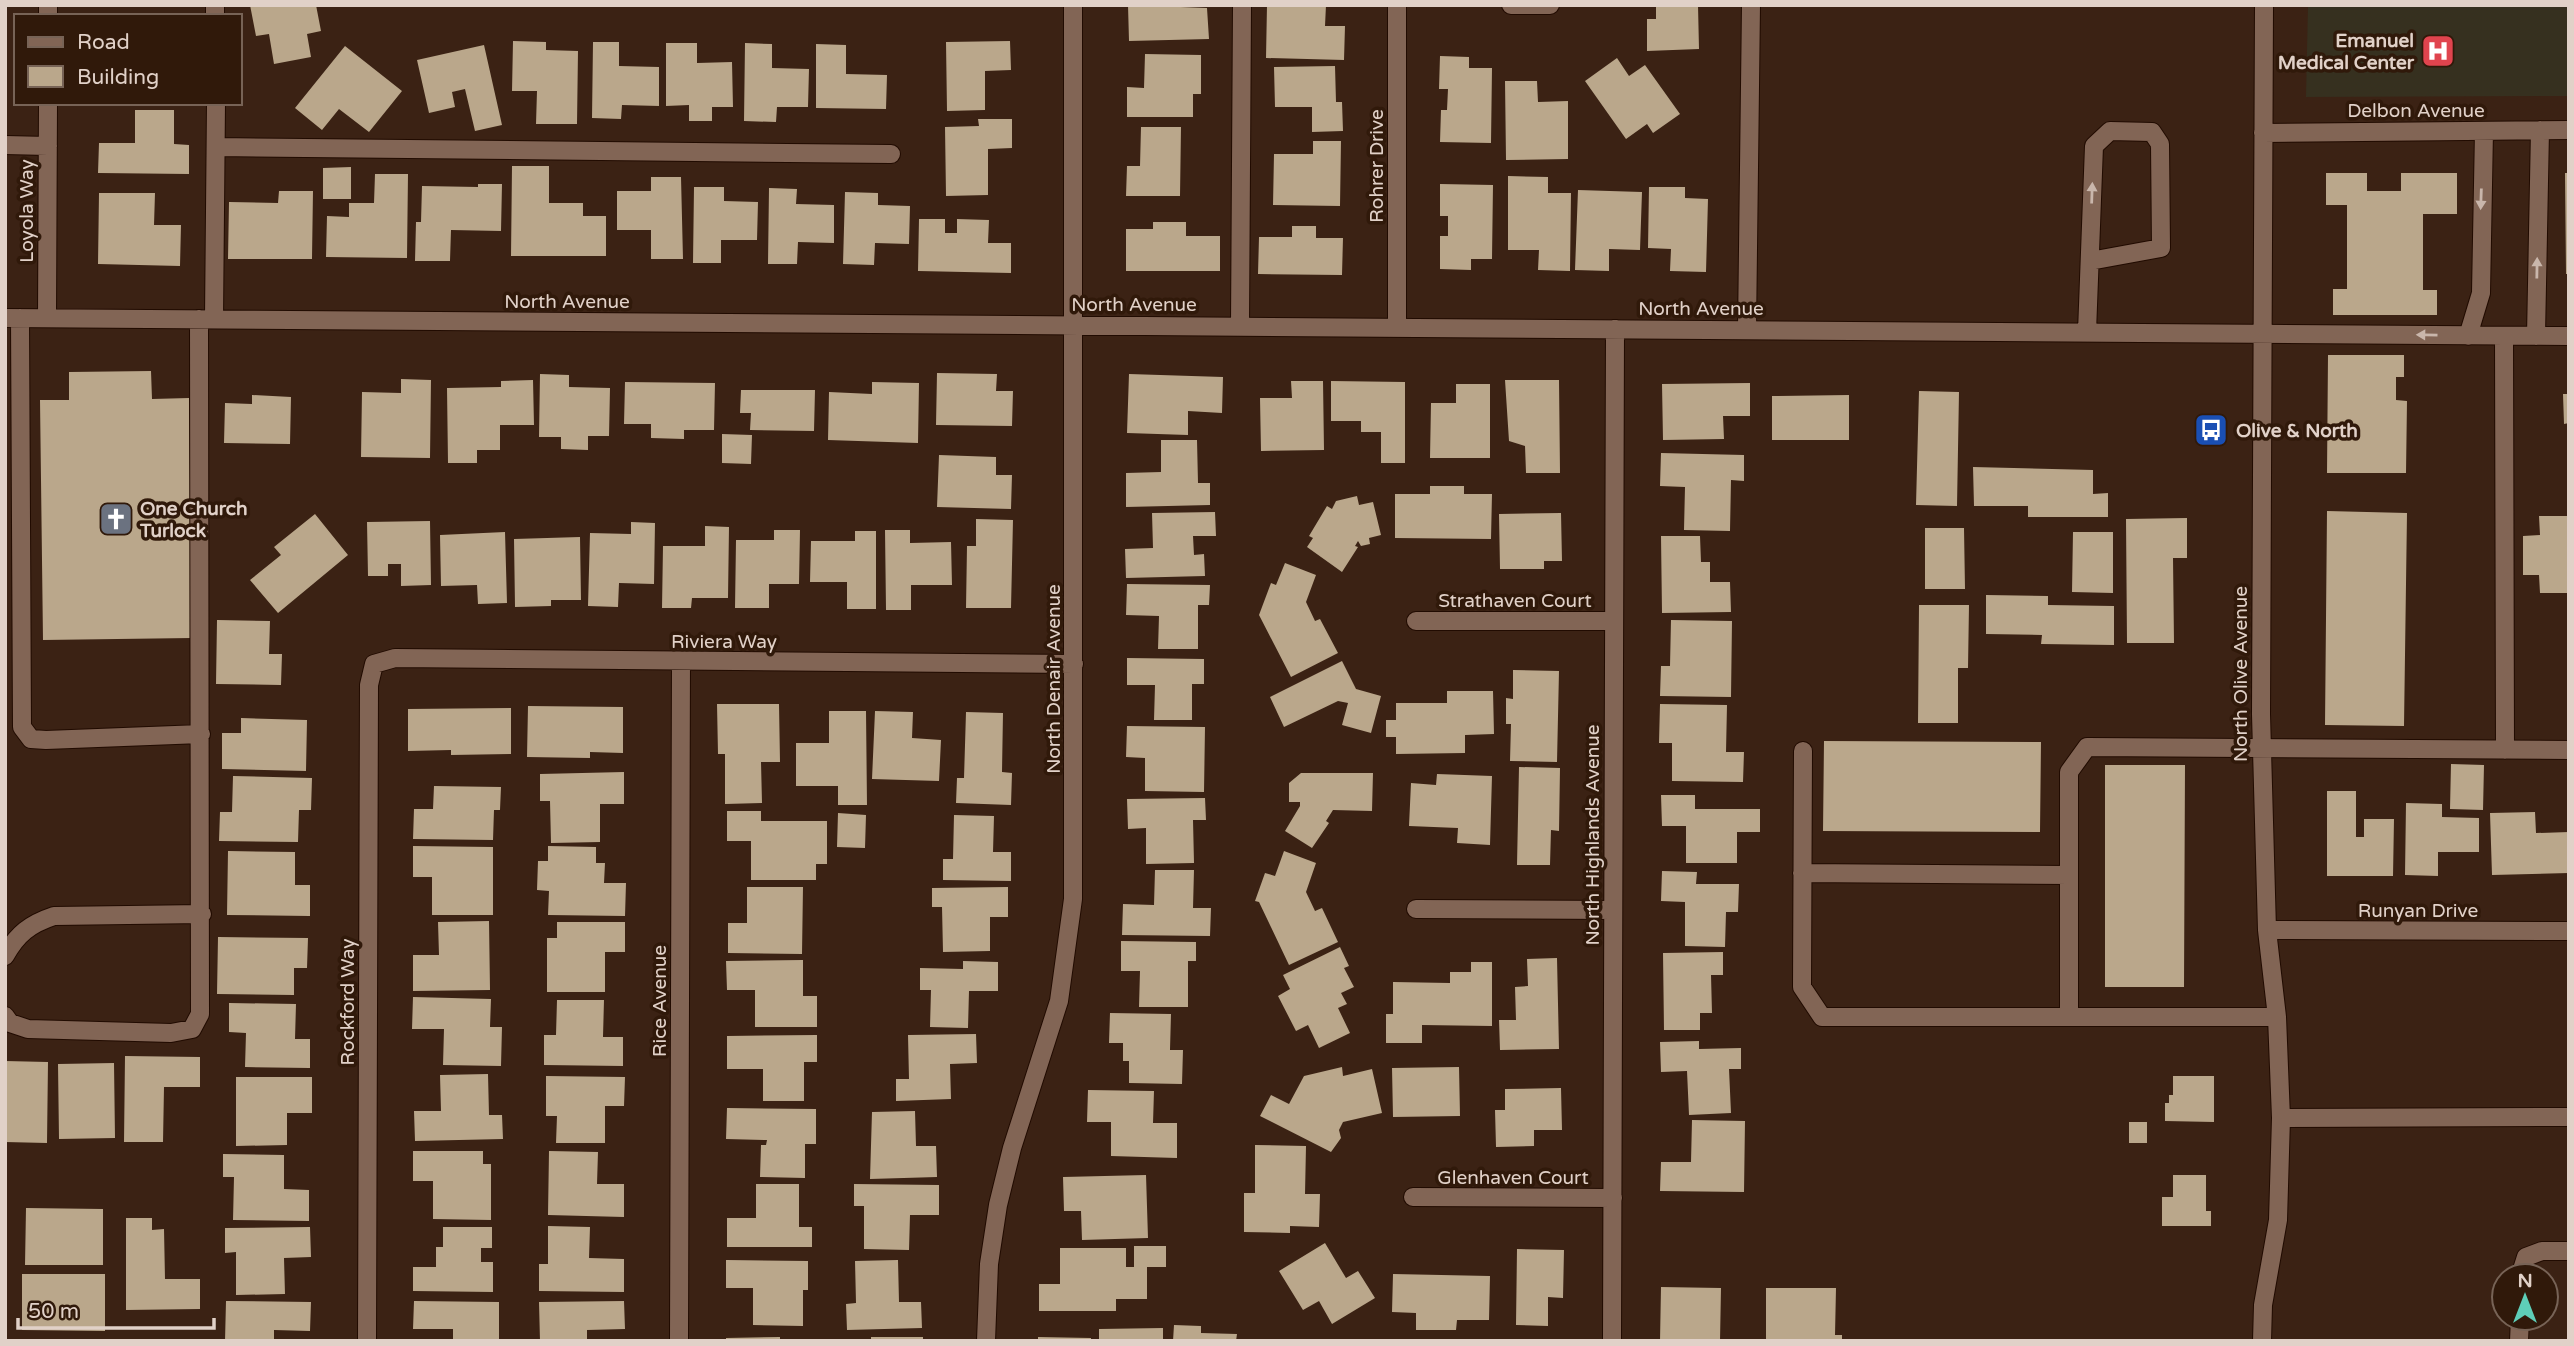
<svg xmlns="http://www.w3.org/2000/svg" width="2574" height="1346" font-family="'Varela Round',sans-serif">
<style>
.medical{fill:#36301f}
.building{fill:#baa78b}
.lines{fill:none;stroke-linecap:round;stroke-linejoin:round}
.minor-casing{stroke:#210b01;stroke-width:20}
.minor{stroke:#826555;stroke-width:18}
.oneway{fill:#c9b6ab}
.labels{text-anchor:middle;stroke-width:7;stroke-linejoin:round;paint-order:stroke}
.poi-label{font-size:19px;font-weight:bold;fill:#e1d1c8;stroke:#30190a;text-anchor:start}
.street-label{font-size:19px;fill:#e1d1c8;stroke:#30190a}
</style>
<rect width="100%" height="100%" fill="#3b2214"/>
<!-- medical -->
<path class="medical" d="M2308,5h261v91l-263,1z"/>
<!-- building -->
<path class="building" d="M250,5h66l5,26 -14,3 4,23 -37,7 -5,-30 -13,2z
M1128,5l79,3 2,31 -80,2z
M1267,5h59l-1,21h20l-1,34 -78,-2z
M1656,5h42l1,44 -52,2v-32h9z
M513,41l33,1v8l32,1 -1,73h-41l1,-33h-25z
M1010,41l1,29 -26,1v39l-38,1 -1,-69z
M593,42h26v24l40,1v39l-37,-1 -1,14 -29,-1z
M666,43h31v20l35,-1 1,45h-21v14h-23v-16l-23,1z
M745,43l27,1v24l37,1 -1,38h-31l-1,15 -32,-1z
M816,44l30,1v29l41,1 -1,34 -70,-1z
M484,45l18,80 -27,6 -10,-42 -13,3 3,15 -26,6 -12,-53z
M345,46l57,45 -33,41 -30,-23 -17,21 -27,-22z
M1145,54l56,1v39h-8v23h-66v-30l17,1z
M1440,56l29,1v11h23l-1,75 -51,-1 1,-32h6l1,-21h-9z
M1617,58l12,18 16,-11 35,49 -27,19 -6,-9 -21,15 -41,-58z
M1335,66l1,36h6l1,29 -31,1v-25h-37l-1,-40z
M1505,81h32l1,21 30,-1v58l-62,1z
M135,110h39v34l15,1v29l-91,-1 1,-30h36z
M978,119h34v29l-24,1v46l-42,1 -1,-69 34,-1z
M1141,127h40l-1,69h-54l1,-30h13z
M1313,141h28l-1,65 -67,-1 1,-51h39z
M512,166h37v37h34v13h23v40h-95z
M351,167v32h-28v-31z
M2326,173h41v18h34v-18h56v41h-34v76h14v25h-104v-26h14v-84h-21z
M2565,173h4v101h-3z
M375,174h33l-1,84 -81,-1 1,-41 22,1v-14h25z
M1508,176l40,1v16h23l-1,78 -32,-1 1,-20h-31z
M651,177h30l2,82h-32v-29h-34v-39h34z
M478,184h24l-1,47 -50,-1 -1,31h-35l1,-39h5l1,-36 56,1z
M1440,184l53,1 -1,74h-21v11l-31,-1v-33h8v-20h-8z
M694,187h30v14l34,1 -1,38h-36v23h-28z
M1649,187h36v11l23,1 -2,73 -36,-1 1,-22 -23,-1z
M769,188l28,1 -1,15 38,1v38l-36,-1 -1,22h-29z
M1578,190l64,2 -2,58 -31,-1v22l-34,-1z
M279,191h34l-1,68h-84l1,-57 49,1z
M845,192l33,1v12l32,1 -1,38 -34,-1 -1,22 -31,-1z
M99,193h56l-1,32h27l-1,41 -82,-2z
M919,219h26v14h12v-14l32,1 -1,23h23v30l-93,-2z
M1153,222h33v14h34v35h-94v-42h27z
M1292,226h24v12h27l-1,37 -84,-1 1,-37h33z
M2328,355h76v22h-8v23l11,1 -1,72h-79z
M151,371l1,28 37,-1 3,240 -149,2 -3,-240h29v-28z
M937,373l60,1 -1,17h17l-1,35 -76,-1z
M540,374l29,1v12l41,1 -1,48h-21v14l-27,-1v-12h-22z
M1129,374l94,3 -1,36 -34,-2v24l-61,-2z
M401,379l30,1 -1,78 -69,-1 1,-65 39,1z
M533,380l1,45h-34v25h-23v13h-29l-1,-75 54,-1v-6z
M1505,380h54l1,93h-34l-1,-27 -16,-5z
M1291,381h32l1,69 -63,1 -1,-53h32z
M1331,381l74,1v81h-24v-31h-20v-11h-30z
M625,382l90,1 -1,47h-30v9l-33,-1v-14h-27z
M872,382l47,1 -1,60 -90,-3 1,-48 43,2z
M1750,383v33h-27l1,23 -61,1 -1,-56z
M1456,384h34v74h-60l1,-55h25z
M741,390h74l-1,41 -64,-1 1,-17h-11z
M1919,391l40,1 -2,114 -41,-1z
M2563,394h6v29l-5,1z
M252,395l39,2 -1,47 -66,-1 1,-40 27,1z
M1849,395v45h-77v-44z
M722,434l30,1 -1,29 -29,-1z
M1161,440h36l1,43h12v22l-84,2v-34l35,-1z
M1661,453l83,2v26l-13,-1 -1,51 -46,-1 1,-43 -25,-1z
M939,455l57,2v18h16l-1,34 -74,-2z
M1973,467l120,3v24l15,-1v24h-80v-11h-54z
M1430,486h34v8h28l-1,45 -96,-1v-44h35z
M1357,496l2,9 14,-3 8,33 -12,3 1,6 -9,2 -3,-5 -3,5 3,1 -16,25 -35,-25 6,-9 -4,-2 18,-30 5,3 4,-8z
M2327,511l80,2 -3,213 -79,-1z
M1215,512l1,24h-23l1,19 10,-1 1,22 -79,2 -1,-29 28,-1 -1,-35z
M1561,513l1,48h-18v8h-44l-1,-55z
M315,514l33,41 -70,58 -28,-33 31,-25 -7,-8z
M2539,516h30v77h-29l-1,-18h-16v-39l17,-1z
M2187,518v40h-14l1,85h-47l-1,-124z
M976,519l37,1 -2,88h-45l1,-62h9z
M430,521l1,64 -30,1v-22h-13v12h-20l-1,-54z
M631,522l24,1 -1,61 -35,-1 -1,24 -30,-1 2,-73 41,1z
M705,526l24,1 -1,71h-36l-1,10h-29l1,-62h42z
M1925,528h39l1,61h-40z
M774,530h26l-1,54h-30v24h-34l1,-68h38z
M885,530h25v13l41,-1 1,43h-41v25h-25z
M855,531h21v78h-29v-27h-37l1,-41h44z
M505,532l2,71 -29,1 -1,-19 -36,1 -1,-51z
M2073,532h40v61l-41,-1z
M1661,536h39l1,26h9v20h20l1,30 -69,1z
M580,537l1,63h-30v6l-36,1 -1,-68z
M1285,563l31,12 -10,27 9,19 5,-2 18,34 -47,24 -32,-62 12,-32 5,2z
M1127,584l83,1 -1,20h-11v44h-40l1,-33 -33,-1z
M1986,595l62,1v9l66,1v39l-73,-1 1,-9 -56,-1z
M1919,605h50l-1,63h-10v55h-40z
M217,620l53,1 -1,33h13l-1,31 -65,-1z
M1671,620l61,1 -1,76 -71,-1 1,-30h9z
M1127,658l77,1v25h-12v36h-38l1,-35h-28z
M1342,661l14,28 25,7 -10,37 -29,-8 6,-22 -10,-2 -54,26 -14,-30z
M1513,670l46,1 -2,91 -47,-1 1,-37h-5v-26l7,1z
M1447,691h46l1,43 -29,1v18l-69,1v-17h-10v-17h10v-17h51z
M717,704h62l1,58h-19l1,41 -37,1v-50h-7z
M1660,704l67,1 -1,47h18l-1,30 -71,-1v-38h-13z
M528,706l95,1v46l-33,-1v6l-63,-1z
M511,708v46l-60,1v-5l-43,1v-42z
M829,711h37l1,94h-29v-19h-42v-43h33z
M875,711l38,1 -1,26 29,2 -2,41 -67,-2z
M966,712l37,1 -1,59 10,1 -1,32 -55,-2 1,-25h7z
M241,718l66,2 -1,51 -84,-2v-36h19z
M1127,726l78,1 -1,65 -59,-1v-33l-19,-1z
M1824,741l217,1 -1,90 -217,-1z
M2451,764l33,1 -1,45 -33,-1z
M2105,765h80l-1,222h-79z
M1519,767l41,1 -1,63 -8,-1 -1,35h-33z
M624,772v32h-24v38l-49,1 -1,-42h-10v-27z
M1301,773h72l-1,38 -39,-1 -7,11 3,2 -17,25 -27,-17 15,-25v-4h-11v-19z
M1437,774l55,2 -2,69 -33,-2 1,-15 -49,-2 2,-43 25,2z
M233,776l79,2 -1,32h-12l-1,32 -79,-1 1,-29h12z
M434,786l67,1 -1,23h-6l-1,30 -80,-1 1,-30h19z
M2327,791h29v46h8v-18h30l-1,57h-66z
M1661,795h34v14h65v23h-23v31h-51v-37h-24z
M1205,798l1,22h-13l1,43 -48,1v-36l-18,1 -1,-30z
M2406,803l36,1v13l37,1v34h-41v24l-33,-1z
M727,811h34v10h66v43h-11v16h-65v-39h-24z
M2535,812l1,21 33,-1v41l-77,2 -2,-62z
M838,813l28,2 -1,33 -28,-1z
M954,815l40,1 -1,36h18v29l-68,-1v-21h10z
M413,846l80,1v68h-61v-38h-19z
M548,846l48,1v16h9l-1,20h22l-1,33 -77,-1 1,-24 -12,-1 1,-29h10z
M228,851l67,1v33h15v31l-83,-1z
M1284,851l32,12 -10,29 9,19 7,-3 16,34 -49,23 -30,-63 -4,-1 10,-28 10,3z
M1155,870h39l-1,38h18l-1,28 -88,-1 1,-31 31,1z
M1662,871l35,1 -1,12h43l-1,28h-12l-1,35 -40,-1v-44l-24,-1z
M747,887h56l-1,67 -74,-1v-30h19z
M1008,887v30h-18v34l-47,1 -1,-45h-10v-19z
M489,921l1,69 -77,1v-36h26l-1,-33z
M557,922h68v30h-20v40h-58v-54h10z
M218,937l90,1 -1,30h-13v27l-77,-1z
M1121,941l75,1v19h-8v46h-49l1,-36h-19z
M1340,947l9,19 -5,2 10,19 -13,6 6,11 -9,4 12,25 -31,15 -11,-23 -12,6 -18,-35 12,-7 -7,-14z
M1723,952v23h-12l1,38h-12v17h-36l-1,-77z
M1557,958l2,91 -59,1 -1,-30h17l-1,-33 13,-1 -1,-27z
M803,960v36h14v31h-62v-37h-28l-1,-29z
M963,961l35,1v29h-29l-1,37 -38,-1 1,-37h-11v-22l43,1z
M1471,962h21v64l-70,-1v18h-36v-29h7v-32l57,1v-11h21z
M413,997l78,2 -1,28h12l-1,39 -58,-1 1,-36h-32z
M557,1000h47l-1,37h20v29l-79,-1v-30h12z
M229,1003l67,1 -1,35h15v29l-65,-1 1,-34 -17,-1z
M1110,1013l61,1 -1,36h13l-1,34 -53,-1v-22h-6v-18h-14z
M976,1034l1,29 -27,1 1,35 -55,2v-22h13l-1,-44z
M817,1035v27h-13v39h-41v-32h-36v-33z
M1699,1041v8l42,-1v21h-12l2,44 -42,2 -2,-44 -26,1 -1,-30z
M125,1056l75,1v30h-36l-1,55h-39z
M5,1061l43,1 -1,81 -42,-1z
M114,1063l1,75 -56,1 -1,-75z
M1342,1067l1,9 29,-7 10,44 -39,9 -4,8 2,8 -10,14 -71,-36 11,-21 18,9 15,-28z
M1459,1067l1,49 -67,1 -1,-49z
M488,1074l1,41h13l1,24 -88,2 -1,-30h27l-1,-36z
M546,1076l79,1 -1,29h-19v37h-49l1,-27h-11z
M2173,1076h41v46l-49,-1v-18h4v-8h4z
M236,1077h76v36h-25v32l-51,1z
M1561,1088l1,42h-28v16l-38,1 -1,-37h10v-21z
M1088,1090l66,1 -1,32h24v35l-66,-2v-34h-24z
M727,1108l89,1v35h-11v34l-45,-1 1,-32h5l1,-5 -41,-1z
M915,1111l1,35h20l1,31 -67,2 2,-67z
M1692,1120l53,1 -1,71 -84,-1 1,-29h30z
M2129,1122h18v21h-18z
M1255,1145l51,1 -1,48h15l-1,33 -29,-1v7l-46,-1v-39h11z
M413,1151h70v13h8v56l-58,-1v-38h-20z
M549,1151l49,1 -1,32h27v33l-76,-2z
M223,1154l61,1v34l25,1v31l-76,-1 1,-43h-11z
M1146,1175l2,63 -66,2 -1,-29h-17l-1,-34z
M2173,1175h33v36h5v15h-49v-29h11z
M756,1184h43v43h13v20h-85v-29h29z
M854,1184l85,1v30h-29l-1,35 -45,-1v-43h-10z
M26,1208l77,1v56h-78z
M126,1218h26v12l12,-1 1,50h35v30l-74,1z
M548,1226l42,1 -1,31 35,1v33l-85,-1v-27h9z
M310,1227l1,30 -27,1 1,36 -49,1v-43l-11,1v-25z
M443,1227h49v21h-11v14h12v30l-80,-1v-24h23v-20h7z
M1325,1243l21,35 12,-7 17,27 -43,26 -13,-23 -16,9 -24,-39z
M1134,1246h32v21h-19v32h-31v12h-77v-27h21v-36h66v19h8z
M1517,1249l47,1 -1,48 -15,-1v29l-32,-1z
M726,1260l82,1v29h-5v36l-50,-1v-37h-27z
M898,1260l1,42h22l1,26 -75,2 -1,-26 10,-1 -1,-42z
M22,1274h83v57l-83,-1z
M1393,1274l97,2 -1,44h-32l-1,10h-40v-17l-24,-1z
M1661,1287l60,1 -1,53h-60z
M1766,1288h70l-1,47h7v6h-76z
M226,1301l85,1 -1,29 -36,-1v11h-49z
M414,1301l85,1v39h-46v-12h-40z
M624,1301l1,28 -38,1v11h-47l-1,-39z
M1174,1325l27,1v7l36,1 -1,7h-63z
M1163,1328v13h-64v-12z
M780,1337v4h-54v-3z
M871,1337h52v4h-52z
M1038,1337l53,1v3h-53z"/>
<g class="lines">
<defs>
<path id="minor" d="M215,5v11
M1511,5h39
M48,16v-11
M2263,133l306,-3
M5,145l43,1
M217,147l674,7
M5,318l2564,18
M20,318l2,409 9,12 15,1 155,-6
M47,318l1,-215
M214,319l2,-216
M1240,326l2,-321
M1397,328v-323
M1747,330l4,-325
M2087,332l7,-186 16,-15 42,1 8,12 1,104 -71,13
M2468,336l13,-43 3,-162
M2504,336l1,414
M2536,336l4,-206
M1416,621h198
M1803,751l-1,236 20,30h247v-245l18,-25 482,3
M1802,873l267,2
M1416,909l197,1
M2267,930l302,1
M5,956c12,-22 25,-32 49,-40l148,-2
M5,1016l5,7 18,6 143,4 21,-4 8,-15 -1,-695
M2069,1017h208
M2281,1118l288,-1
M1413,1197l200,1
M2520,1276l6,-19 16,-6h27
M367,1341l2,-656 5,-21 21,-6 679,6
M679,1341l2,-680
M986,1341l3,-77 9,-59 14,-57 47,-147 14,-102v-894
M1612,1341l3,-1012
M2262,1341l1,-36 15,-85 3,-102 -4,-101 -10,-87 -6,-216 3,-709
M2519,1341l1,-23"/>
</defs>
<!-- minor casing -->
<use href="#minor" class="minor-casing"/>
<!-- minor -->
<use href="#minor" class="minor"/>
</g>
<!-- one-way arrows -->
<defs><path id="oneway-solid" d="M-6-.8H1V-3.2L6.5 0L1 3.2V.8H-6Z" transform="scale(1.75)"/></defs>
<g class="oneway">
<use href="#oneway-solid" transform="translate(2092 193) rotate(-88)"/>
<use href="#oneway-solid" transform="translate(2481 199) rotate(92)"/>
<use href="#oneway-solid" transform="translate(2537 268) rotate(-89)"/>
<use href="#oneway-solid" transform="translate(2427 335) rotate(-179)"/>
</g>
<!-- icons -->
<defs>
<symbol id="hospital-square" viewBox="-11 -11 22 22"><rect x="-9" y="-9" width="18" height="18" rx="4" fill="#e0444e" stroke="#30190a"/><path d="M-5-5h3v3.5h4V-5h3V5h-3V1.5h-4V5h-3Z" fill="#fff"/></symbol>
<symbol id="bus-square" viewBox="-11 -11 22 22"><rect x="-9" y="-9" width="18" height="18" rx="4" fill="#1a4fb4" stroke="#30190a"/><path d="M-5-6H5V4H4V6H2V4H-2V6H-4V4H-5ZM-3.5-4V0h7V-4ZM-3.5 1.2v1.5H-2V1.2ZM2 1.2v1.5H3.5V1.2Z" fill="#fff"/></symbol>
<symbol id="church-square" viewBox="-11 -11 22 22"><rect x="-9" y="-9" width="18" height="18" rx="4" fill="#6b7280" stroke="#30190a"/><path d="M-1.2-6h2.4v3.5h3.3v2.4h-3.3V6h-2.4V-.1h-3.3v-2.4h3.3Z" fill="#fff"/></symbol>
</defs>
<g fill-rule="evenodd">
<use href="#hospital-square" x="2419" y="32" width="38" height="38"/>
<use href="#bus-square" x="2192" y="411" width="38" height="38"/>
<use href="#church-square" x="97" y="500" width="38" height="38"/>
</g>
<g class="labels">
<!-- poi labels -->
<g class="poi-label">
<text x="2414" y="47" text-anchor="end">Emanuel<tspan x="2414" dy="22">Medical Center</tspan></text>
<text x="2236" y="437">Olive &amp; North</text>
<text x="140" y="515">One Church<tspan x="140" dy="22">Turlock</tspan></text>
</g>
<!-- street labels -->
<g class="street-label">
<text x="2416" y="117">Delbon Avenue</text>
<text transform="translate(1376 166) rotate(-90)" y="7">Rohrer Drive</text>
<text transform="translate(26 211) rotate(-90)" y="7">Loyola Way</text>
<text x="567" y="308">North Avenue</text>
<text x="1134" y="311">North Avenue</text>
<text x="1701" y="315">North Avenue</text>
<text x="1515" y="607">Strathaven Court</text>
<text x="724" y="648">Riviera Way</text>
<text transform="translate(2240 674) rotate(-90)" y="7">North Olive Avenue</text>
<text transform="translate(1053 679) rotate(-90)" y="7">North Denair Avenue</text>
<text transform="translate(1592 835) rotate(-90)" y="7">North Highlands Avenue</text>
<text x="2418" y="917">Runyan Drive</text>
<text transform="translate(659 1001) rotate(-90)" y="7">Rice Avenue</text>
<text transform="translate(347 1002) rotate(-90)" y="7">Rockford Way</text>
<text x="1513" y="1184">Glenhaven Court</text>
</g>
</g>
<!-- border -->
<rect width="2574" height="1346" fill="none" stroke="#e1d1c8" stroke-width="14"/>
<!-- legend -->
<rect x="14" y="14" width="228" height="91" fill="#30190a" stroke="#776356" stroke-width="2"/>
<rect x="28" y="37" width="35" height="10" fill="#826555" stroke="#776356" stroke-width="2"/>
<text x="77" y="49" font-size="21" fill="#e1d1c8">Road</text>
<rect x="28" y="66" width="35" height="21" fill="#baa78b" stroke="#776356" stroke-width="2"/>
<text x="77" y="84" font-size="21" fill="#e1d1c8">Building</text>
<!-- north arrow -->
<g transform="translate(2525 1297)"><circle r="33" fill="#30190a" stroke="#776356" stroke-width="2"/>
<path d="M0-5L12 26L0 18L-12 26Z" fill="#5eceb8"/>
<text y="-10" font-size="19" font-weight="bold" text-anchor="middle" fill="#e1d1c8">N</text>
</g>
<!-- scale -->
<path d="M18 1318v10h196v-10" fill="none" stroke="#e1d1c8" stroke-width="3.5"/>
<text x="28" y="1318" font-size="21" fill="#e1d1c8" stroke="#30190a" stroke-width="5" paint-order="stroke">50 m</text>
</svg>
